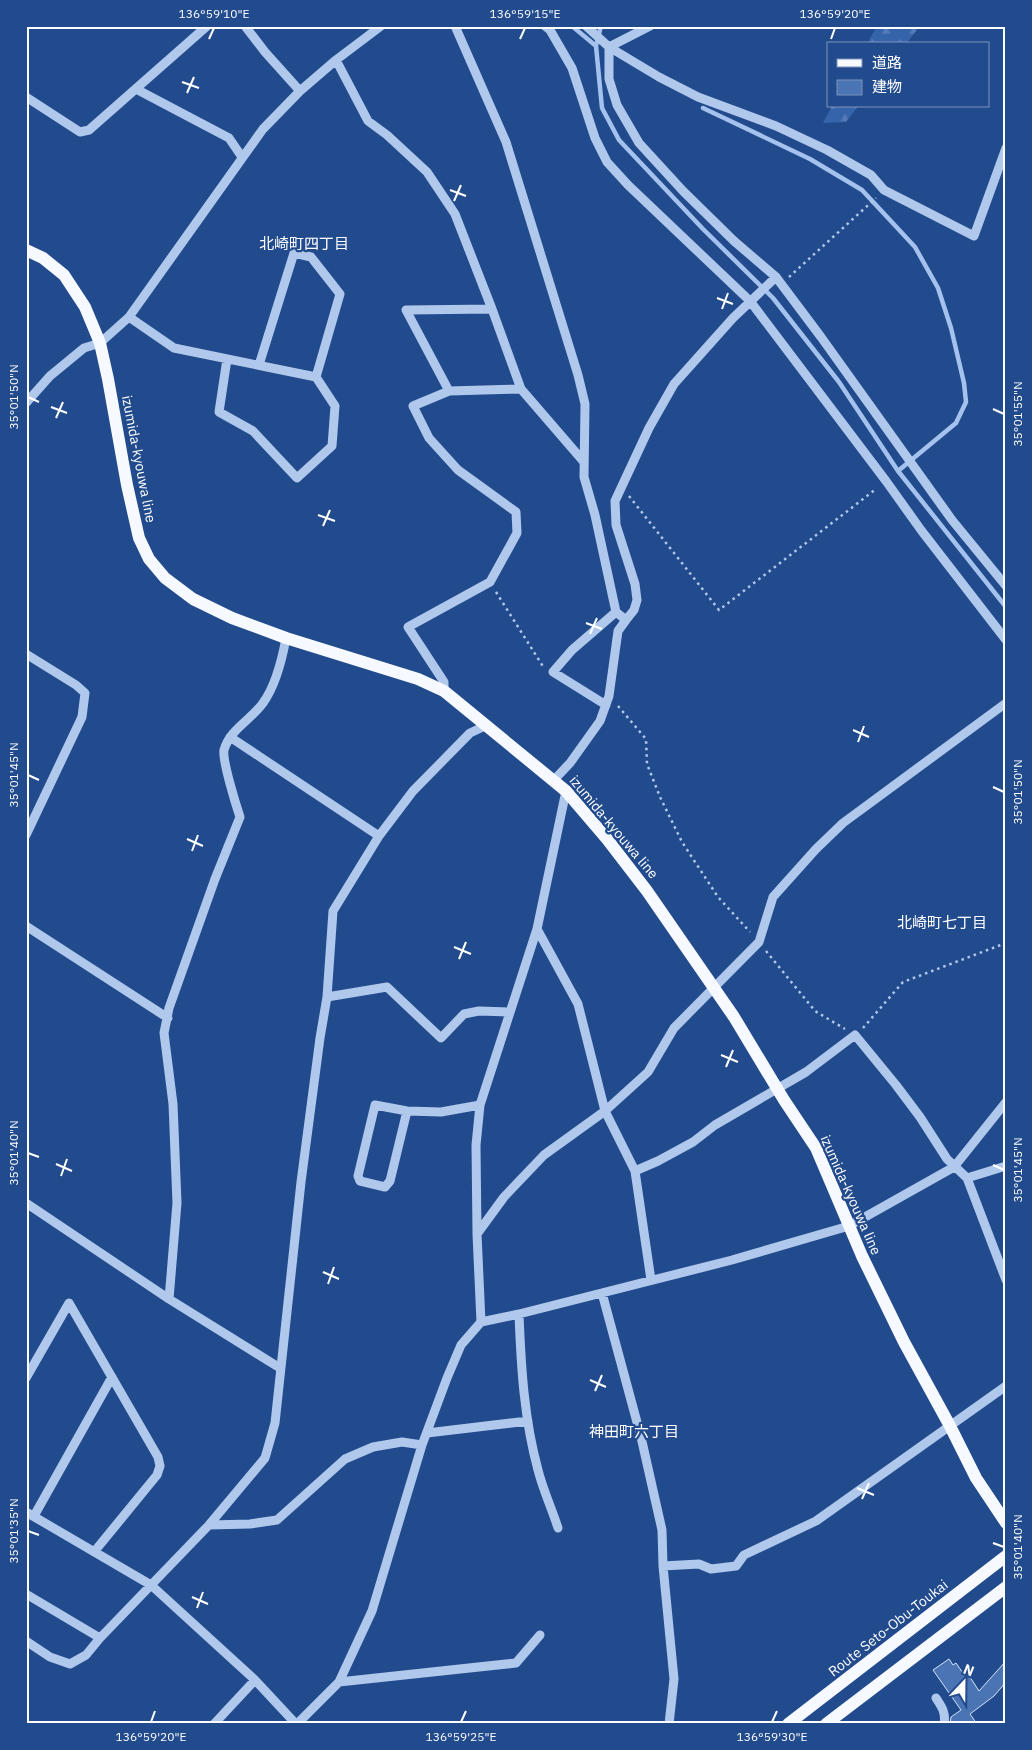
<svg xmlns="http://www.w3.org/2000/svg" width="1032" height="1750" font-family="'IBM Plex Sans','Noto Sans JP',sans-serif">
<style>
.forest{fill:url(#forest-firs)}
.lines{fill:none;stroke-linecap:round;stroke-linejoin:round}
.stream{stroke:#a4c2ed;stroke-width:4.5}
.building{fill:#4b74b5;stroke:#d6e3f9}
.path{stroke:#b0c8ec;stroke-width:2.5;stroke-dasharray:2.5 4;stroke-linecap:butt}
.minor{stroke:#b0c8ec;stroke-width:9}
.major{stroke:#f6f9ff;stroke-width:12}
.ticks{fill:none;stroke:#fff;stroke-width:2}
.labels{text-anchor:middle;stroke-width:4.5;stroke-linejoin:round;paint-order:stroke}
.street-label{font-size:14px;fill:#fff;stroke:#224b8d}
.neighbourhood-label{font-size:15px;fill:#fff;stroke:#224b8d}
.neatline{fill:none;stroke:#fff;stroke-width:2}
.ticks-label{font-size:12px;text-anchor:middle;fill:#fff}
</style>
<defs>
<pattern id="forest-firs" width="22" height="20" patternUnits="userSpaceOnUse" patternTransform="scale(1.25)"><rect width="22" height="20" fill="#3664ab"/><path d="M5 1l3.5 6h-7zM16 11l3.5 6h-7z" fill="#547bb8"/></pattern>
</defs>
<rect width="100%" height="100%" fill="#224b8d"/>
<!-- forest -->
<path class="forest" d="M877,26h43l-14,18h-39z
M832,106h26l-12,16 -23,1z"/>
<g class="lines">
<!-- stream -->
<path class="stream" d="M572,26l24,20
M601,26l-5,20 6,62 17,32 84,89 70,69 66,84 59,89 108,136
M703,108l107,51 52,31 53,57 23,41 13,40 13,55 2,19 -10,21 -58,48"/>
</g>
<!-- building -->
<path class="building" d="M949,1659l4,6 3,-2 9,13 3,-2 11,17 27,-30v21l-12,14 -24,18 7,10h-27l1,-7 10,-7 -28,-40z"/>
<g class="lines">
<!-- path -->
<path class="path" d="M789,277l87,-79
M629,496l90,114 157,-121
M496,592l48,76
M618,706l28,33 1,25 13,33 22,45 36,55 32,35
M766,951l49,60 30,18
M863,1028l40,-46 103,-39"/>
<!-- minor -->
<path class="minor" d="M245,26l20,26 35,39
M455,26l51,116 72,233 7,29 -1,73 11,38 21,97 10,8 8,-10 3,-10 -2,-16 -19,-59 -1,-24 34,-73 25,-44 59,-66 43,-41
M545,26l5,4 22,38 23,70 12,24 21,23 122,116 136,180 35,49 85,110
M586,26l23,21 50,30 39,20 78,29 51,24 44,25 13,15 90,46 32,-88
M609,47v32l8,26 22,38 44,48 51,50 42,36 45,60 131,183 54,66
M609,47l41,-21
M336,60l32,61 19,14 40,37 28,42 37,95 29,80 63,73
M136,89l93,49 13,19
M26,97l54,35 9,-2 118,-104
M492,309l-86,1 43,81 72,-2
M129,317l45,31 142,29 19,29 -3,40 -35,32 -44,-47 -34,-19 8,-53
M259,365l35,-112 17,4 29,37 -24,83
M26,403l24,-27 34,-28 16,-5 29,-26 134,-188 37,-38 36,-31 45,-34
M26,654l50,31 9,8 -3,24 -56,118
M444,691v-9l-36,-55 82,-45 27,-49 -1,-21 -58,-42 -29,-32 -16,-32 36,-15
M606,705l-53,-33 19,-22 44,-38
M230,737l149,99
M554,780l16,-17 30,-42 9,-25 9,-65 8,-11
M26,926l142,92
M537,929l41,75 27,107 30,60 16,109
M327,997l60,-10 54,51 23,-24 15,-3 30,1
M407,1111l-17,70 -5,6 -25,-6 -2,-5 17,-71 32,6 34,1 39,-7
M635,1171l23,-10 35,-19 22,-17 91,-53 49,-37 41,50 24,32 27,42 20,19 39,102
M967,1178l39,-12
M26,1203l143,96 111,69
M477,1234l27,-37 40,-42 61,-44 43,-39 26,-44 85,-86 14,-45 43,-48 27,-26 163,-120
M602,1293l39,144 21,93 1,36 11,113 -5,45
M169,1299l8,-96 -4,-99 -9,-71 5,-25 46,-129 25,-62c-4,-12 -18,-57 -16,-67 6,-21 28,-31 39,-47 13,-18 19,-43 23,-65
M519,1314c2,52 5,105 19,156 5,20 14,39 20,58
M481,1322l-4,-88 -1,-89 4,-40 57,-176 29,-138
M26,1378l43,-75 89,154 2,9 -3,9 -63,77
M427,1433l101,-12
M26,1512l125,73 104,95 41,44
M34,1516l78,-139
M209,1525l41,-1 27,-4 68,-61 28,-12 29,-5 20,3
M663,1566l36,-2 12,5 25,-3 8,-11 72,-34 190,-135
M26,1594l74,44
M26,1641l24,16 20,7 16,-9 14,-17 109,-113 56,-67 10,-35 26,-241 19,-144 7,-41 6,-86 46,-75 34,-45 57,-58 15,-7
M339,1682l177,-19 24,-28
M936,1698c6,9 10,15 8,26
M214,1724l41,-44
M297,1724l42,-42 33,-71 50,-166 25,-67 14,-33 20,-23 38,-8 213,-54 117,-34 105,-59 52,-65"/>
<!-- major -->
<path class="major" d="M26,250l17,8 21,17 21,32 15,36 8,36 19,106 12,53 10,21 16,19 28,21 39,19 54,20 132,41 26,12 122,100 41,48 40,52 87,126 50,83 32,48 46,108 42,86 46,84 26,52 30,45
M788,1724l218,-168
M826,1724l180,-137"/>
</g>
<!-- ticks -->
<path class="ticks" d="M209,39l5,-11M520,39l5,-11M831,39l4,-11M182,82l17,6M187,93l7,-16M450,190l16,6M454,201l7,-16M717,298l16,6M722,309l6,-16M28,397l11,5M51,407l16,6M993,409l11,5M56,418l7,-16M318,515l17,6M323,526l7,-16M586,623l16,6M590,634l7,-16M853,730l16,7M858,742l6,-16M28,775l11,5M993,787l11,5M187,839l16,7M192,851l6,-16M454,947l17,7M459,959l7,-17M721,1055l17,7M726,1067l7,-17M28,1153l11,4M56,1164l16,7M993,1165l11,5M61,1176l6,-17M323,1272l16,7M328,1284l6,-17M590,1380l16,7M595,1391l7,-16M857,1488l17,7M862,1499l7,-16M28,1531l11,4M993,1543l11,4M192,1597l16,7M197,1608l6,-16M151,1722l4,-11M461,1722l5,-11M772,1722l5,-11"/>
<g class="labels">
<!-- street labels -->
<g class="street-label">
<text transform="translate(139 459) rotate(79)" y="5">izumida-kyouwa line</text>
<text transform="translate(614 827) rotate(50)" y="5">izumida-kyouwa line</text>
<text transform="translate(851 1195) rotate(66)" y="5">izumida-kyouwa line</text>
<text transform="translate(888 1628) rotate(-38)" y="5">Route Seto-Obu-Toukai</text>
</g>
<!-- neighbourhood labels -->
<g class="neighbourhood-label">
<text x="304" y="249">北崎町四丁目</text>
<text x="942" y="928">北崎町七丁目</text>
<text x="634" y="1437">神田町六丁目</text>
</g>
</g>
<!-- border -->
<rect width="1032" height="1750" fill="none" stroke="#224b8d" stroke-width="55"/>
<!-- legend -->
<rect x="827" y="42" width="162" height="65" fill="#224b8d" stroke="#7a93bb"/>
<rect x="837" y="59" width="25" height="8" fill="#f6f9ff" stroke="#7a93bb"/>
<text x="872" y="68" font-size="15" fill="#ffffff">道路</text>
<rect x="837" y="80" width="25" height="15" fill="#4b74b5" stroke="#7a93bb"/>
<text x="872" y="92" font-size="15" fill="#ffffff">建物</text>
<!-- north arrow -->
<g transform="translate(964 1682) rotate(22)" stroke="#224b8d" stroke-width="4" paint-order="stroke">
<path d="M0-4L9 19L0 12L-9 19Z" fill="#ffffff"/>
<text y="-8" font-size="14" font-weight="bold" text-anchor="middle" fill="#ffffff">N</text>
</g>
<rect x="28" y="28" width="976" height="1694" class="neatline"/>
<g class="ticks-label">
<text x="214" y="18">136°59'10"E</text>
<text x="525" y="18">136°59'15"E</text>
<text x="835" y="18">136°59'20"E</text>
<text transform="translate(14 397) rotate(-90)" y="4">35°01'50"N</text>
<text transform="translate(1018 414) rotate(-90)" y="4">35°01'55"N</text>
<text transform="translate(14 775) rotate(-90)" y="4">35°01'45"N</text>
<text transform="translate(1018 792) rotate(-90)" y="4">35°01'50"N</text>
<text transform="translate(14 1153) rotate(-90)" y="4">35°01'40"N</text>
<text transform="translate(1018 1170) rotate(-90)" y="4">35°01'45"N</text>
<text transform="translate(14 1531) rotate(-90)" y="4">35°01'35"N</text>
<text transform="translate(1018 1547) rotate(-90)" y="4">35°01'40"N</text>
<text x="151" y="1741">136°59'20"E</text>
<text x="461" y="1741">136°59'25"E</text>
<text x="772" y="1741">136°59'30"E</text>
</g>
</svg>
